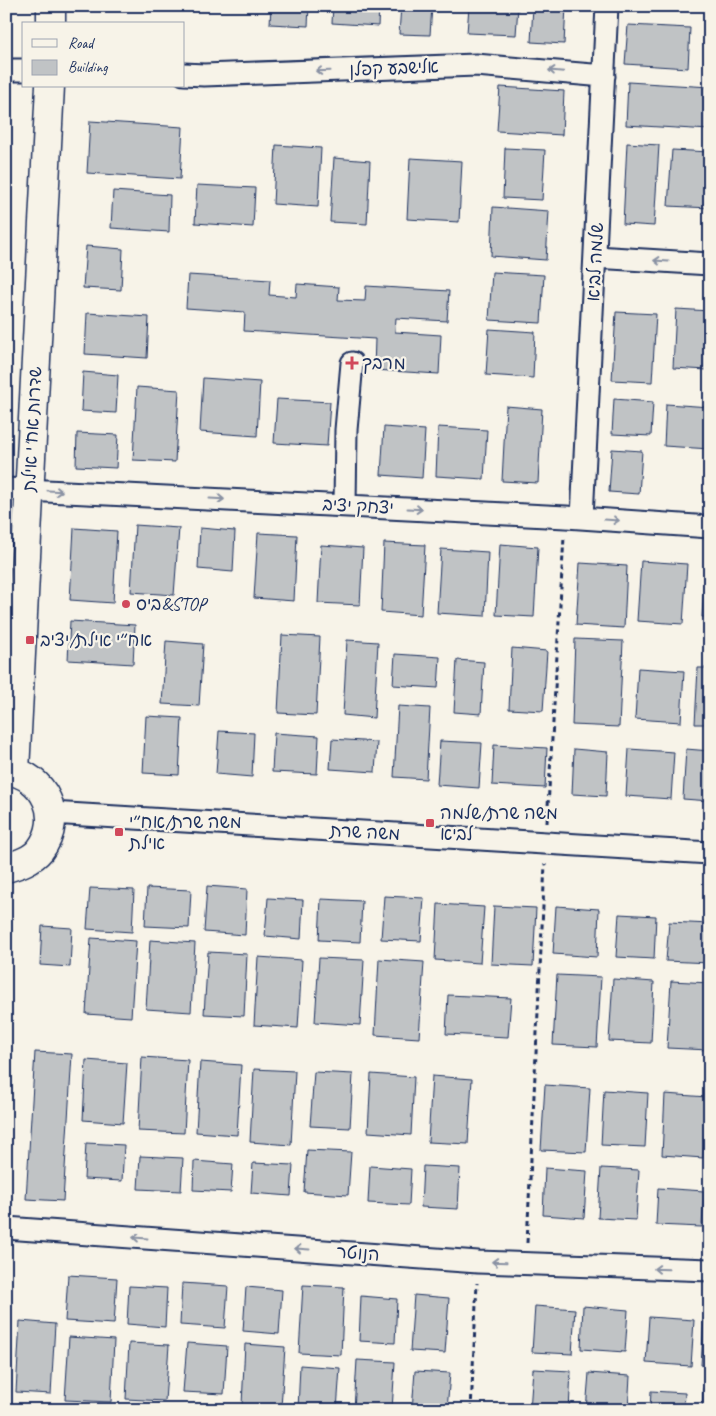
<svg xmlns="http://www.w3.org/2000/svg" width="716" height="1416" font-family="Caveat,'Playpen Sans Hebrew',sans-serif">
<style>
.park{fill:url(#park-tufts);stroke:#798299}
.building{fill:#c0c3c5;stroke:#1b2f5e}
.lines{fill:none;stroke-linecap:round;stroke-linejoin:round}
.minor-casing{stroke:#1b2f5e;stroke-width:25}
.major-casing{stroke:#1b2f5e;stroke-width:31}
.path{stroke:#1b2f5e;stroke-width:3;stroke-dasharray:5 4;stroke-linecap:butt}
.minor{stroke:#f7f3e8;stroke-width:21}
.major{stroke:#f7f3e8;stroke-width:28}
.oneway{stroke:#8991a3}
.poi-dot{fill:#d1495b;stroke:#f7f3e8;stroke-width:2}
.labels{text-anchor:middle;stroke-width:4.5;stroke-linejoin:round;paint-order:stroke}
.street-label{font-size:18px;fill:#1b2f5e;stroke:#f7f3e8}
.poi-label{font-size:18px;fill:#1b2f5e;stroke:#f7f3e8;text-anchor:start}
</style>
<defs>
<pattern id="park-tufts" width="24" height="20" patternUnits="userSpaceOnUse" patternTransform="scale(1.25)"><rect width="24" height="20" fill="#d7d6d4"/><path d="M3 7l-1-3M5 7V3M7 7l1-3M15 17l-1-3M17 17v-4M19 17l1-3" fill="none" stroke="#b8b8b8"/></pattern>
</defs>
<rect width="100%" height="100%" fill="#f7f3e8"/>
<filter id="ink" filterUnits="userSpaceOnUse"><feTurbulence type="fractalNoise" baseFrequency=".02" numOctaves="2"/><feDisplacementMap in="SourceGraphic" scale="10" xChannelSelector="R" yChannelSelector="G"/><feConvolveMatrix kernelMatrix="1 2 1 2 8 2 1 2 1" color-interpolation-filters="sRGB"/></filter>
<g filter="url(#ink)">
<!-- park -->
<path class="park" d="M6,1405l70,5h-70z"/>
<!-- building -->
<path class="building" d="M131,6h66v4z
M271,6h38l-1,20 -38,-2z
M333,6h46l-1,20 -46,-3z
M401,6h31l-2,29 -31,-1z
M469,6h49l-2,29 -49,-2z
M533,6h33l-2,38 -33,-2z
M628,25l62,3 -2,40 -63,-4z
M628,82l82,5v43l-84,-5z
M500,87l64,4 -2,44 -65,-4z
M90,121l93,6 -3,52 -93,-6z
M627,143l32,2 -5,81 -31,-2z
M276,145l45,3 -3,59 -45,-3z
M505,148l40,2 -3,50 -39,-2z
M672,150l38,2v56l-42,-2z
M334,158l36,3 -3,63 -37,-2z
M410,158l52,3 -3,61 -52,-3z
M197,185l58,3 -2,39 -58,-4z
M113,191l57,4 -1,37 -58,-4z
M493,207l56,4 -3,49 -55,-4z
M86,246l37,3 -2,41 -38,-2z
M492,272l52,3 -3,48 -52,-3z
M188,275l82,5 -1,15 27,2 1,-13 42,3 -1,13 27,1 1,-15 83,5 -2,30 -51,-3 -1,14 46,3 -2,39 -65,-4 1,-31 -131,-8 1,-19 -59,-4z
M676,309l34,2 -3,59 -34,-2z
M616,312l40,2 -4,68 -40,-2z
M87,313l62,4 -2,41 -62,-4z
M489,329l46,3 -2,46 -47,-3z
M83,372l35,3 -2,38 -35,-2z
M203,378l57,4 -3,54 -57,-4z
M137,387l42,3 -4,72 -42,-2z
M277,399l53,3 -3,44 -53,-3z
M614,399l39,3 -2,34 -39,-2z
M666,404l44,3v42l-46,-3z
M506,406l36,3 -4,74 -36,-2z
M384,427l41,3 -3,48 -41,-3z
M438,427l49,3 -3,49 -48,-3z
M77,433l41,2 -2,33 -40,-2z
M612,449l30,2 -3,43 -30,-2z
M135,525l44,3 -5,67 -43,-3z
M74,528l43,3 -4,72 -43,-3z
M200,528l35,3 -2,41 -35,-3z
M258,533l39,2 -3,66 -40,-3z
M384,543l41,2 -4,70 -40,-3z
M500,544l38,3 -4,70 -38,-2z
M321,545l42,3 -3,57 -42,-2z
M441,549l47,3 -3,64 -48,-3z
M641,561l46,3 -4,60 -46,-3z
M580,563l47,3 -3,62 -48,-3z
M705,566l5,1v50h-8z
M70,621l65,4 -2,39 -65,-4z
M282,635l38,2 -4,78 -38,-2z
M575,639l48,2 -4,86 -47,-2z
M347,640l31,2 -4,76 -31,-3z
M166,641l37,3 -4,62 -37,-2z
M512,648l35,3 -4,60 -34,-2z
M395,654l45,3 -2,31 -45,-3z
M457,660l27,2 -3,52 -27,-2z
M638,668l46,3 -3,51 -46,-3z
M698,668h12v56h-15z
M398,706l32,2 -4,71 -32,-2z
M146,716l36,2 -3,57 -36,-2z
M219,731l35,2 -2,44 -36,-3z
M274,733l45,3 -2,38 -45,-2z
M332,739l45,3 -2,30 -45,-3z
M440,741l42,2 -3,45 -42,-3z
M494,745l53,3 -2,40 -53,-3z
M574,749l34,3 -2,44 -34,-2z
M629,749l45,3 -3,47 -45,-3z
M686,749l24,2v50l-27,-2z
M207,886l40,3 -2,46 -41,-3z
M90,888l44,2 -2,42 -45,-3z
M147,888l44,2 -2,38 -44,-2z
M384,896l40,2 -3,43 -40,-2z
M268,898l35,2 -2,39 -36,-3z
M321,899l41,2 -2,41 -41,-2z
M438,904l46,3 -4,56 -45,-3z
M494,906l42,2 -3,58 -42,-2z
M556,906l43,3 -2,48 -44,-3z
M619,914l37,2 -2,43 -38,-2z
M669,922l41,2v39l-44,-2z
M42,926l30,2 -2,39 -30,-2z
M91,938l45,3 -5,76 -45,-3z
M150,940l45,3 -4,69 -45,-3z
M208,952l39,2 -3,62 -40,-2z
M258,957l44,3 -4,68 -44,-3z
M319,958l45,2 -4,65 -45,-3z
M379,959l45,3 -5,76 -44,-3z
M557,975l44,2 -4,70 -44,-2z
M613,979l41,3 -3,61 -42,-2z
M671,981l39,2 -1,67 -42,-2z
M448,995l63,3 -3,39 -62,-3z
M35,1052l37,2 -9,147 -37,-2z
M142,1057l46,3 -4,73 -46,-2z
M86,1060l41,3 -4,60 -40,-3z
M200,1062l41,3 -4,70 -41,-3z
M254,1069l41,2 -4,74 -41,-3z
M314,1072l39,2 -3,54 -40,-2z
M371,1074l43,3 -3,58 -43,-3z
M432,1076l40,3 -4,65 -40,-2z
M545,1085l45,3 -4,64 -45,-2z
M604,1090l44,3 -3,54 -44,-2z
M665,1094l42,3 -4,61 -41,-3z
M86,1143l38,2 -2,36 -38,-2z
M307,1150l44,2 -3,43 -44,-3z
M140,1156l43,2 -2,33 -43,-2z
M194,1161l39,3 -2,28 -38,-2z
M253,1163l40,2 -2,31 -40,-3z
M370,1166l41,3 -2,36 -41,-2z
M423,1166l37,2 -2,41 -37,-2z
M545,1168l42,3 -3,47 -41,-3z
M601,1168l38,2 -3,50 -38,-2z
M658,1188l46,3 -2,36 -46,-2z
M68,1275l49,3 -3,46 -49,-3z
M182,1283l46,3 -3,42 -45,-3z
M303,1285l41,2 -3,68 -42,-2z
M129,1286l38,2 -2,39 -38,-3z
M246,1287l36,3 -3,44 -36,-3z
M414,1295l35,3 -4,55 -35,-2z
M361,1296l36,3 -2,44 -36,-2z
M535,1306l40,3 -3,45 -40,-2z
M583,1306l45,4 -3,42 -44,-3z
M649,1317l45,3 -3,46 -45,-3z
M704,1319l6,1v46l-9,-1z
M20,1321l35,3 -4,70 -35,-2z
M69,1337l45,3 -3,62 -46,-2z
M129,1343l40,2 -4,56 -39,-2z
M187,1343l40,3 -3,48 -41,-2z
M245,1344l40,3 -4,61 -39,-3z
M357,1360l38,2 -3,48h-38z
M300,1365l40,3 -3,42h-39z
M533,1369l38,2 -2,39h-39z
M415,1371l35,2 -3,37h-35z
M589,1373l41,3 -2,34h-42z
M703,1388l7,1v21h-8z
M651,1391l34,2 -1,17h-34z"/>
<g class="lines">
<defs>
<path id="minor" d="M6,70h18
M184,74l20,1 272,-10 128,11
M595,257l115,7
M6,489l560,28 144,10
M345,505l1,-75 6,-67
M582,518l25,-512
M51,813l659,40
M6,1228l472,34 232,8"/>
<path id="major" d="M51,24v-18
M6,770c39,5 59,48 34,80 -8,10 -21,14 -34,18
M15,771l35,-685"/>
</defs>
<!-- minor casing -->
<use href="#minor" class="minor-casing"/>
<!-- major casing -->
<use href="#major" class="major-casing"/>
<!-- path -->
<path class="path" d="M547,823l17,-286
M527,1243l18,-379
M471,1410l6,-127"/>
<!-- minor -->
<use href="#minor" class="minor"/>
<!-- major -->
<use href="#major" class="major"/>
</g>
<!-- one-way arrows -->
<defs><path id="oneway-shaft" d="M-6 0H5M1.5-3L5.5 0L1.5 3" fill="none" stroke-width="1.6" stroke-linecap="round" stroke-linejoin="round" transform="scale(1.25)"/></defs>
<g class="oneway">
<use href="#oneway-shaft" transform="translate(323 71) rotate(178)"/>
<use href="#oneway-shaft" transform="translate(556 71) rotate(-175)"/>
<use href="#oneway-shaft" transform="translate(661 261) rotate(-176)"/>
<use href="#oneway-shaft" transform="translate(55 491) rotate(3)"/>
<use href="#oneway-shaft" transform="translate(217 499) rotate(3)"/>
<use href="#oneway-shaft" transform="translate(415 509) rotate(3)"/>
<use href="#oneway-shaft" transform="translate(612 520) rotate(4)"/>
<use href="#oneway-shaft" transform="translate(140 1238) rotate(-176)"/>
<use href="#oneway-shaft" transform="translate(302 1249) rotate(-176)"/>
<use href="#oneway-shaft" transform="translate(499 1262) rotate(-178)"/>
<use href="#oneway-shaft" transform="translate(661 1269) rotate(-178)"/>
</g>
</g>
<!-- markers -->
<g class="poi-dot">
<path d="M349.5 355.5h5v5h5v5h-5v5h-5v-5h-5v-5h5z"/>
<circle cx="126" cy="604" r="5"/>
<rect x="25" y="635" width="10" height="10" rx="2.5"/>
<rect x="425" y="818" width="10" height="10" rx="2.5"/>
<rect x="114" y="827" width="10" height="10" rx="2.5"/>
</g>
<g class="labels">
<!-- street labels -->
<g class="street-label">
<text transform="translate(394 68) rotate(-2)" y="6">אלישבע קפלן</text>
<text transform="translate(595 262) rotate(-87)" y="6">שלמה לביא</text>
<text transform="translate(32 429) rotate(-87)" y="6">שדרות אח"י אילת</text>
<text transform="translate(358 506) rotate(3)" y="6">יצחק יציב</text>
<text transform="translate(365 832) rotate(3)" y="6">משה שרת</text>
<text transform="translate(358 1253) rotate(4)" y="6">הנוטר</text>
</g>
<!-- poi labels -->
<g class="poi-label">
<text x="362" y="369">מרבך</text>
<text x="136" y="610">ביס&amp;STOP</text>
<text x="40" y="646">אח״י אילת/יציב</text>
<text x="440" y="819">משה שרת/שלמה<tspan x="440" dy="21">לביא</tspan></text>
<text x="129" y="828">משה שרת/אח״י<tspan x="129" dy="21">אילת</tspan></text>
</g>
</g>
<!-- margin -->
<rect width="716" height="1416" fill="none" stroke="#f7f3e8" stroke-width="25"/>
<rect x="12" y="12" width="691" height="1391" fill="none" stroke="#1b2f5e" stroke-width="2" filter="url(#ink)"/>
<!-- legend -->
<rect x="22" y="22" width="162" height="65" fill="#f7f3e8" stroke="#9fa5b1"/>
<rect x="32" y="39" width="25" height="8" fill="#f7f3e8" stroke="#9fa5b1"/>
<text x="68" y="48" font-size="15" fill="#1b2f5e">Road</text>
<rect x="32" y="60" width="25" height="15" fill="#c0c3c5" stroke="#9fa5b1"/>
<text x="68" y="72" font-size="15" fill="#1b2f5e">Building</text>
</svg>
